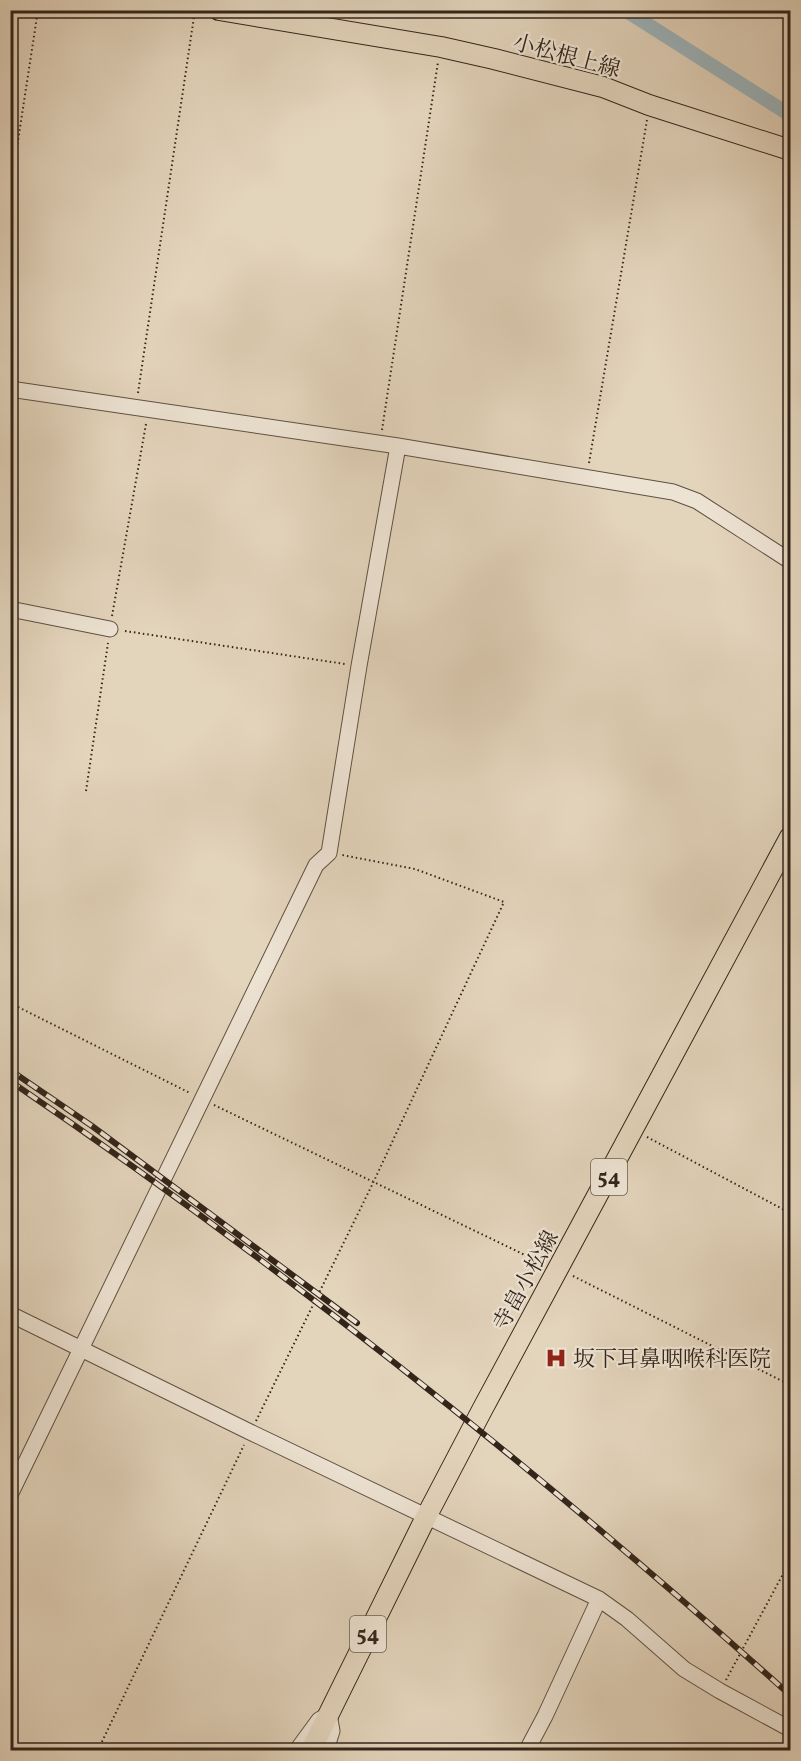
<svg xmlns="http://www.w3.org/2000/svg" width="801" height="1761" font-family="Vollkorn,'Noto Serif JP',serif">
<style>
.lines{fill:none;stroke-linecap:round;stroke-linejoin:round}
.canal{stroke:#9cb5bd;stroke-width:14}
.minor-casing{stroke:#5f5142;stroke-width:17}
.major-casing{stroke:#33251a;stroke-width:22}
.path{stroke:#33251a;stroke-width:2;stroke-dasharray:1.5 3;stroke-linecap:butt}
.minor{stroke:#ede3d3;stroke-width:15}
.major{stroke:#e3d4bc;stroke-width:20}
.rail-casing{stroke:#33251a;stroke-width:6}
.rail{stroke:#ede3d3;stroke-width:4;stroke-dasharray:11;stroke-linecap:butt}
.labels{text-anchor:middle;stroke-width:4.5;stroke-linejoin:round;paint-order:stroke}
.shield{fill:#ede3d3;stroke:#6b5e52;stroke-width:1.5}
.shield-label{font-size:21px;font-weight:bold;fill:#33251a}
.street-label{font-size:22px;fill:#33251a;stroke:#ede3d3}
.poi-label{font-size:22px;fill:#33251a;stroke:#ede3d3;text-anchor:start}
</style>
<rect width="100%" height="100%" fill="#e3d4bc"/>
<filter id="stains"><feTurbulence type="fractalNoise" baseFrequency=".00333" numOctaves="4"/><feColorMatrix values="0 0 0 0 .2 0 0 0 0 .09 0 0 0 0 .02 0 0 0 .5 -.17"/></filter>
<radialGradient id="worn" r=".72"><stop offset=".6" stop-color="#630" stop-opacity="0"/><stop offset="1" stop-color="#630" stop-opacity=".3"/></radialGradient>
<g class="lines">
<!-- canal -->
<path class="canal" d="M625,10l165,105"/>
<defs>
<path id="minor" d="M10,389l388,57 275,46 24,9 93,60
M10,609l100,20
M10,1314l240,118 349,167 28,20 57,50 36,22 70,38
M10,1495l306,-630 13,-12 30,-187 39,-220
M297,1750l22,-30 10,-6 3,17 -6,19
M527,1750l18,-34 54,-117"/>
<path id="major" d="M219,10l222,37 53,12 109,28 46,18 141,45
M311,1750l115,-233 56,-107 308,-573"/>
</defs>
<!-- minor casing -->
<use href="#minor" class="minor-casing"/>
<!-- major casing -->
<use href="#major" class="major-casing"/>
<!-- path -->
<path class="path" d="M10,193l28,-183
M138,393l57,-383
M382,430l56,-368
M589,463l58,-343
M112,616l34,-192
M125,631l220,33
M86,791l22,-148
M10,1003l180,90
M214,1105l313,151
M647,1137l143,76
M573,1276l217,109
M256,1421l118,-240 130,-279 -89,-33 -73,-14
M726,1680l64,-119
M98,1750l146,-305"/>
<!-- minor -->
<use href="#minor" class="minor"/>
<!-- major -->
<use href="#major" class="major"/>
<defs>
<path id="rail" d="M10,1070l82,56 265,197
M10,1081c274,186 534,394 780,614"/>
</defs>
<!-- rail casing -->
<use href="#rail" class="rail-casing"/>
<!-- rail -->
<use href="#rail" class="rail"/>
</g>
<!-- icons -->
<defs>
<symbol id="hospital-bare" viewBox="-9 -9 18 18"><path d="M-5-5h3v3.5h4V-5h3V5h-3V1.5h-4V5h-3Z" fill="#8f2418" stroke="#ede3d3" stroke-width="2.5" paint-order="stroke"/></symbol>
</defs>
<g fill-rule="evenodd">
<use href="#hospital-bare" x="541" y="1343" width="30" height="30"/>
</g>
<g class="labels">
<!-- shield labels -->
<g class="shield">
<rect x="591" y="1159" width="36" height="36" rx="4.5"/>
<rect x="350" y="1616" width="36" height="36" rx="4.5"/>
</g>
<g class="shield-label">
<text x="609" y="1184">54</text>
<text x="368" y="1641">54</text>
</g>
<!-- street labels -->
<g class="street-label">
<text transform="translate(567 55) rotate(15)" y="8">小松根上線</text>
<text transform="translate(525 1280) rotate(-61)" y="8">寺畠小松線</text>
</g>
<!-- poi labels -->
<g class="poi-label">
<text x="573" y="1366">坂下耳鼻咽喉科医院</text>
</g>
</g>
<!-- margin -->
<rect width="801" height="1761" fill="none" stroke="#e3d4bc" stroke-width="36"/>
<rect x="12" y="12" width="777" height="1737" fill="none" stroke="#33251a" stroke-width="3"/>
<rect x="18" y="18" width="765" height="1725" fill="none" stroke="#33251a" stroke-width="1.5"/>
<rect width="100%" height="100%" filter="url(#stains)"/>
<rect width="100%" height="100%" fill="url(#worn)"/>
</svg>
